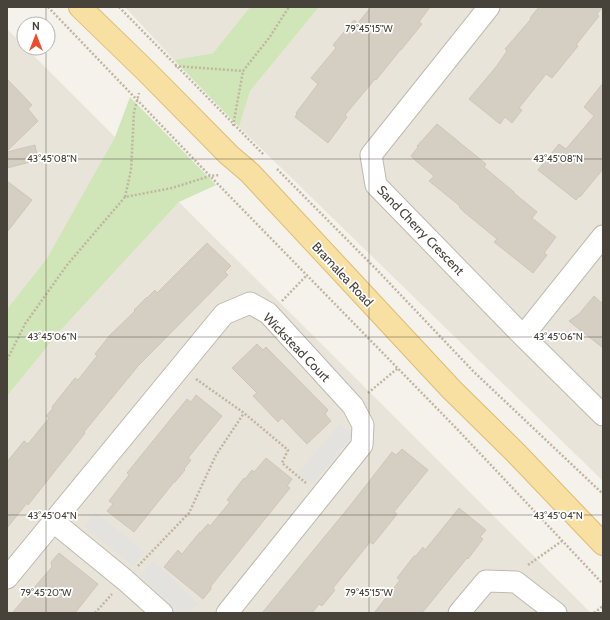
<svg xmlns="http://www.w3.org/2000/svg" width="610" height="620" font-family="Cabin,sans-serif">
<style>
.residential{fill:#e8e4da}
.green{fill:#d0e5b8}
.parking{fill:#e4e2df}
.building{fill:#d5cec2;stroke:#d0c6b5}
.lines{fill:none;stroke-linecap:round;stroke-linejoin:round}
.minor-casing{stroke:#c0baae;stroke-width:23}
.major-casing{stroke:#dcbd72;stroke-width:24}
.path{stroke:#c0b5a1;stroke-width:2.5;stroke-dasharray:2 2;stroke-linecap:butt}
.minor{stroke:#fff;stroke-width:21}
.major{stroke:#f7e0a2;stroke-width:22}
.ticks{fill:none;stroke:#48433a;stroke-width:1;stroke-opacity:0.45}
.labels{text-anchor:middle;stroke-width:3.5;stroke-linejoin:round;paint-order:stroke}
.street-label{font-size:13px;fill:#48433a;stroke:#fff}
.ticks-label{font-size:10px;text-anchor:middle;fill:#48433a;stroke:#fff;stroke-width:3.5;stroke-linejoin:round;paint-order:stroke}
</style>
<rect width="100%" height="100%" fill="#f5f2ec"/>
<!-- residential -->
<path class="residential" d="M125,7h125l-37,46 -39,7z
M319,7h284v474l-364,-354 11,-36z
M7,29l17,17v2h2l89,89 -68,121 -40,51z
M179,202l412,411h-584v-217l53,-65z"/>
<!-- green -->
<path class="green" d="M250,7h69l-69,84 -11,36 -65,-67 39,-7z
M130,97l86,88 -37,17 -119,129 -53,65v-87l40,-51 68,-121z"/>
<!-- parking -->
<path class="parking" d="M340,424l13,11 -41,49 -14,-11z
M96,512l48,40 -11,14 -49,-40z
M154,561l44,43 -9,9h-11l-38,-38z"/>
<!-- building -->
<path class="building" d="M371,7h59l-11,15 3,2 -21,26v-1l-25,31 -1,-1 -30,36 2,2 -19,26 -33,-26 2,-3 -1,-1 22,-29 -7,-6 25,-30 -3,-3 21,-25 4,3z
M539,7h64l-6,7 2,2 -23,29 2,1 -26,32 -6,-4 -27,34 3,2 -10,13 -7,-6 -5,7 -31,-25 27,-32 11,-16 -2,-2 26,-30 -1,-1z
M7,79l25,26 -4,4 10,12 -31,30z
M603,83v86l-23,28 -1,-1 -3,4 -38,-30 21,-26 7,5 28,-33 -10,-9z
M437,124l49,40 -2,3 30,25v1l23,19 -5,6 24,19 -12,16 3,2 -14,18 -39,-31 3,-3 -33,-27 -5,-5 1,-1 -31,-25 5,-5 -18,-15 -5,-5 7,-9 -1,-1z
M35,145l3,15 -31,8v-16z
M7,181l25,19 -25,32z
M207,243l24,23 -6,6 3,3 -90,91 -54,66 1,1 -57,72 -1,-2 -20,25v-66l17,-21 4,3 21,-26 -3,-2 7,-8 -1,-1 23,-29 3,2 19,-24 -2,-2 15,-19 25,-24 -1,-1 13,-13v1l8,-8 2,3z
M594,296l9,8v44l-34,-27 10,-7z
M257,344l6,6 3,-3 62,63 -3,4 6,7 -24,23 -25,-26 -4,4 -25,-26 4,-3 -25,-25z
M196,395l26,21 -34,42 3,2 -7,9 1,1 -10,12h-1l-40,50 -27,-21 6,-7 -4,-3 20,-26 -2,-2 60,-74 4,3z
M402,449l26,21 -34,42 3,2 -7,9 -17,21 -3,-2 -37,46 2,2 -13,16 -3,-2 -7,9h-50l87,-106 43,-55 4,3z
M266,458l26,21 -5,7 3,2 -67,83 -12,15v3l-8,10 -39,-32 14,-17 4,4 18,-22v1l8,-9 2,2 20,-24 -3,-2 17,-22 1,1 7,-9 2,2z
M459,508l27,22 -6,7 3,2 -15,20 -1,-1 -45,55h-48l26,-33 -3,-2 17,-22h2l7,-9 2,3z
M59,553l39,31 -23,29h-63l40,-46 -1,-5z"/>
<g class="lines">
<defs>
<path id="minor" d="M489,7l-118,148 5,30 147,151 80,79
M523,336l80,-100
M54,522l71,58 37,33
M7,578l217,-264 26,-11 18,10 85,93 10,19 -1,20 -135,168
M459,613l27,-32 30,1 40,31"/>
<path id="major" d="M80,7l66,64 83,84 21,18 202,217 63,62 88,92"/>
</defs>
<!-- minor casing -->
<use href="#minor" class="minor-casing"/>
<!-- major casing -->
<use href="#major" class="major-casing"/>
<!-- path -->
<path class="path" d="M48,7l162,169 247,253 146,155
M119,7l145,148
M175,66l68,5 26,-33 20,-31
M233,126l10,-55
M277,169l100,101 97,102 129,122
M125,197l6,-27 3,-58 5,-19
M282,301l25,-26
M7,360l18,-36 42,-59 58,-68 47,-9 38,-12 10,-1
M196,379l48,34 44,37 -6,13 24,20
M368,393l30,-25
M528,565l34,-24
M138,566l51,-53 27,-58 28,-42
M95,613l17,-19
M594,613l9,-7"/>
<!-- minor -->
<use href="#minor" class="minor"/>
<!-- major -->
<use href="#major" class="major"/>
</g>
<!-- ticks -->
<path class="ticks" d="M46,7v17M369,7v606M46,48v565M7,159h596M7,337h596M7,515h596"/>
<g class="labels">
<!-- street labels -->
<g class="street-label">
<text transform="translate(421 230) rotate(46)" y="5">Sand Cherry Crescent</text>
<text transform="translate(343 274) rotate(47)" y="5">Bramalea Road</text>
<text transform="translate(297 347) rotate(46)" y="5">Wickstead Court</text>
</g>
</g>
<g class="ticks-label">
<text x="369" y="32">79°45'15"W</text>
<text x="52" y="162">43°45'08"N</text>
<text x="558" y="162">43°45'08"N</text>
<text x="52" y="340">43°45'06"N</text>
<text x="558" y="340">43°45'06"N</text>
<text x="52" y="519">43°45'04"N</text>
<text x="558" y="519">43°45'04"N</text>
<text x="46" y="596">79°45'20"W</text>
<text x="369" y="596">79°45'15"W</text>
</g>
<!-- border -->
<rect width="610" height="620" fill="none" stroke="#48433a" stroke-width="16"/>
<!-- north arrow -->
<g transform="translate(36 36)"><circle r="19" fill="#ffffff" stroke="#b6b4b0"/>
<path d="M0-3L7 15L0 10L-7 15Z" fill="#ea4c2d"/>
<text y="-6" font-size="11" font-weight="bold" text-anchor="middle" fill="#48433a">N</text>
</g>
</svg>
